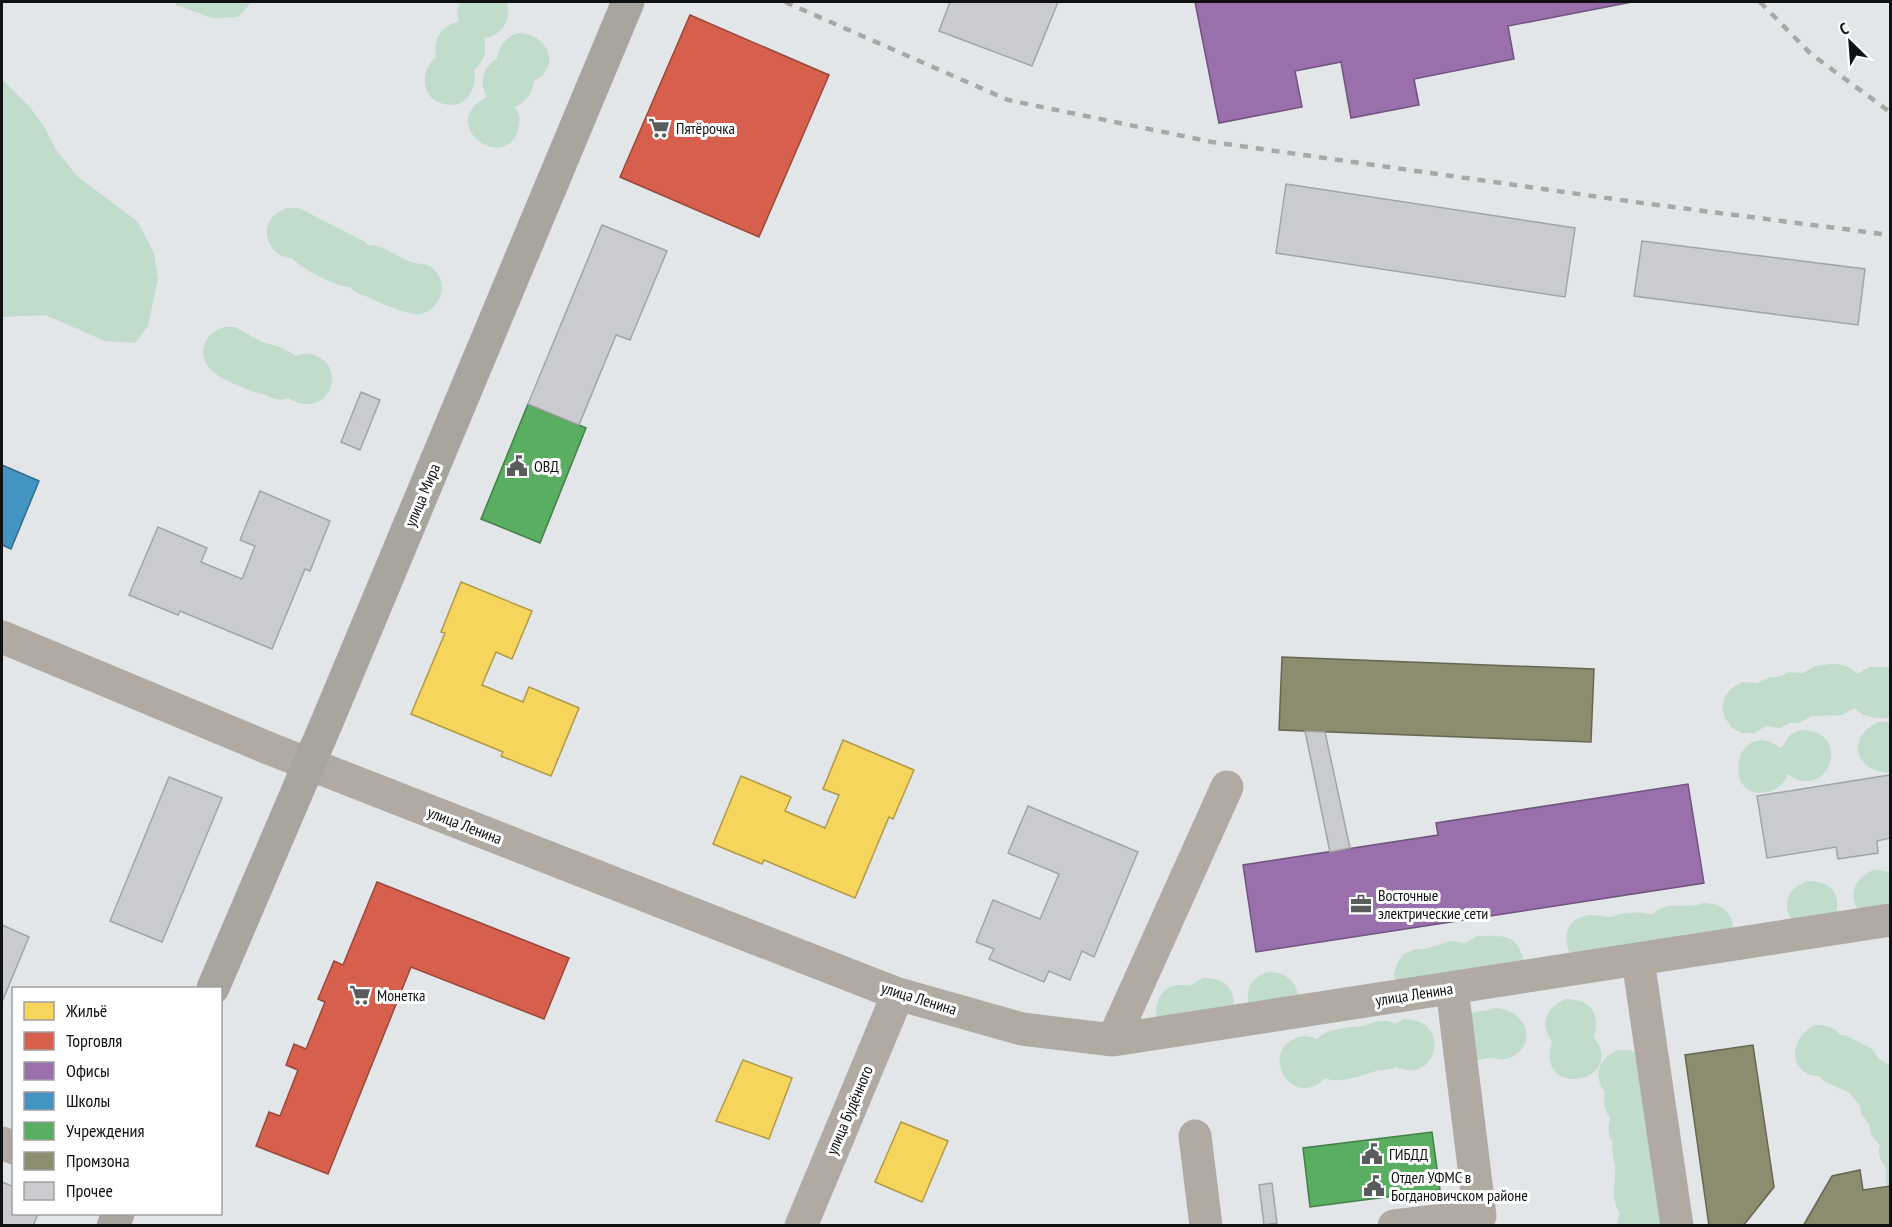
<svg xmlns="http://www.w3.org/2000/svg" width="1892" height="1227" font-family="'PT Sans Narrow',sans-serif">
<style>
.green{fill:#c1dccb}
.homes{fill:#f6d55c;stroke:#b19a46;stroke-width:1.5}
.shops{fill:#d6604d;stroke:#9a483b;stroke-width:1.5}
.offices{fill:#9970ab;stroke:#70547d;stroke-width:1.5}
.schools{fill:#4393c3;stroke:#336c8e;stroke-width:1.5}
.public{fill:#5aae61;stroke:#447f49;stroke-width:1.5}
.industry{fill:#8c8c6e;stroke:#666752;stroke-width:1.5}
.building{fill:#c9cbce;stroke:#a2a5a6;stroke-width:1.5}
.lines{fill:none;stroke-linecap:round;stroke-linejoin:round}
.minor{stroke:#b0aaa3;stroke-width:33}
.major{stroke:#a8a59e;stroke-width:33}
.rail{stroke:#aaa8a4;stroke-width:4.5;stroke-dasharray:8 8;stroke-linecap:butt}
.labels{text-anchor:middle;stroke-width:6;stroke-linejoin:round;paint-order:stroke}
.poi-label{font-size:16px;fill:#0f1112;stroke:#fff;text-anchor:start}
.street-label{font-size:16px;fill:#0f1112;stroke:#fff}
</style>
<rect width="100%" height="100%" fill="#e3e6e9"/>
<!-- green -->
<path class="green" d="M174,2h78l-14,15 -26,1 -36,-13z
M460,2h47c4,17 -3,33 -23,36 3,14 1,23 -10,32 4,18 -8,40 -30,34 -24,-5 -24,-35 -8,-47 -3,-18 5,-32 23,-35l-2,-10z
M518,33c32,1 43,35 16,48 -2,13 -7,20 -19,26 5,7 6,15 3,23 -14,45 -83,-7 -31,-33 -8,-13 -5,-31 10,-38 2,-14 8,-21 21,-26z
M2,79l28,28 15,21 12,23 20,25 60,45 17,32 4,26 -10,47 -13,17 -30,-2 -60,-26 -43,2z
M287,208h12l66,34 3,3c17,0 30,13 46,18 6,1 11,0 17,4 19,13 11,42 -10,47 -11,2 -38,-10 -47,-14 -8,-5 -18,-5 -24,-13 -14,0 -49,-19 -59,-29 -19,0 -31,-24 -20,-39 4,-6 10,-8 16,-11z
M224,327h11l27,15c8,1 28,9 34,14 8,-4 16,-3 23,1 29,16 6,64 -31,41 -14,6 -22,-6 -35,-6 -20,-10 -55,-17 -49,-46 3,-11 10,-15 20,-19z
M1831,664c11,0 19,2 26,10l13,-7h20v51c-12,0 -26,1 -35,-10l-13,7 -30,1 -13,7h-9l-10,5 -14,-2 -12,7h-12l-10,-5 -7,-10 -3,-11 3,-11 8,-9 10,-5 14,1 13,-6h9l10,-5 13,1 13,-7z
M1878,722h12v50l-1,1c-35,-2 -43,-36 -11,-51z
M1801,730c54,0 27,74 -13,44 -3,8 -10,16 -20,18 -49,10 -33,-78 13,-44l9,-13z
M1873,870l12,1 5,3v44l-28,-2c-15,-19 -10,-36 11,-46z
M1807,881c25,0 35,13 28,37l-40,8c-14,-19 -10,-36 12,-45z
M1703,903c19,0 28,8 31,26l-160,31c-11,-15 -12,-38 10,-44 9,-3 19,1 28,1 2,0 6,-3 8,-3 11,-1 22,-3 32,1 13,-16 36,-5 51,-12z
M1477,936c24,0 41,-4 47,26l-128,23 -2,-11 3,-11 7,-9 11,-5h11l24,-8 15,2z
M1267,972c19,0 28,8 32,26l-50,10c-4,-18 1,-29 18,-36z
M1203,978c25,0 35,14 29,37l-75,6c-3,-16 2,-34 21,-36 4,0 10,1 13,0 4,-2 8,-5 12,-7z
M1566,999c24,0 35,14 28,38 34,46 -60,63 -42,5 -13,-18 -6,-35 14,-43z
M1494,1008c29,0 46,33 19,48 -12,7 -14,1 -23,2 -5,0 -11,3 -19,3l-9,-46c11,-5 22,-2 32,-7z
M1404,1019c51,1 31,67 -7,48 -10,4 -16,2 -24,5 -13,4 -35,12 -48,6 -30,32 -66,-22 -31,-39 8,-4 15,-3 23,0 8,-10 33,-12 45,-13 6,-1 12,-5 19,-5 5,-1 9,0 14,3z
M1815,1025c10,0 19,1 25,10h5l26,13 8,11 11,6v126c-7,-10 -2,-13 -4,-21 -2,-10 -10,-10 -6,-25l-9,-10 -2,-11 -7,-9 -2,-9 -10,-13 -28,-13 -3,-4c-29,0 -33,-37 -4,-51z
M1618,1050h12l10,5 26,170h-50l4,-12c-10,-13 -4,-31 -5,-47 -1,-8 -4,-13 -2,-23 -6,-8 -5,-16 -3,-25 -6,-8 -7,-15 -5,-25 -13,-18 -6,-35 13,-43z"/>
<!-- homes -->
<path class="homes" d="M461,582l71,29 -20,48 -16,-7 -14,33 41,17 6,-15 50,21 -28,68 -50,-20 2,-4 -92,-38 34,-81 -4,-1z
M843,740l71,30 -21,49 -4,-2 -34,81 -91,-38 -2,4 -49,-20 28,-68 50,21 -6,14 40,17 14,-33 -16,-6z
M743,1060l49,18 -23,61 -53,-18z
M901,1122l47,19 -26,61 -47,-20z"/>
<!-- shops -->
<path class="shops" d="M690,15l139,60 -70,162 -139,-60z
M377,882l192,76 -25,61 -133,-52 -83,207 -72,-28 13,-34 11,4 18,-46 -12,-5 8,-21 12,5 19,-47 -7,-3 16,-38 9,4z"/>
<!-- offices -->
<path class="offices" d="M1195,2h437l-124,24 6,33 -100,20 5,26 -68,13 -10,-56 -46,9 7,36 -83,16z
M1688,784l16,99 -448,69 -13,-87 195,-30 -2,-12z"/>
<!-- schools -->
<path class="schools" d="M2,465l37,16 -28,68 -9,-4z"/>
<!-- public -->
<path class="public" d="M528,404l58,24 -46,115 -59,-24z
M1432,1132l8,58 -130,17 -7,-59z"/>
<!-- industry -->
<path class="industry" d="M1282,657l312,12 -3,73 -312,-12z
M1753,1045l21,142 -31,39h-34l-24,-171z
M1860,1170l3,20 27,-4v40h-87l29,-50z"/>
<!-- building -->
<path class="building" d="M950,2h108l-26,64 -93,-35z
M1286,184l289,44 -10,69 -289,-44z
M602,225l65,26 -37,89 -14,-5 -37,90 -51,-21z
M1642,241l223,28 -7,56 -224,-29z
M361,392l19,8 -20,50 -19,-8z
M260,491l70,30 -20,50 -5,-2 -33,80 -92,-38 -2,4 -49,-20 29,-68 49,21 -6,14 41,17 13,-33 -15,-6z
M1305,731l20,1 25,116 -20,4z
M1890,775v63l-13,3 1,12 -40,6 -2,-12 -69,11 -10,-62z
M169,777l53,21 -60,144 -52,-21z
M1028,806l110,46 -44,105 -12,-6 -12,29 -21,-9 -5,11 -55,-23 5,-10 -18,-7 17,-42 47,19 19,-45 -51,-21z
M2,925l27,12 -27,65z
M2,1182l12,5v27h24l-5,12h-31z
M1272,1183l5,40 -13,2 -5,-40z"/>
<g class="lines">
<!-- minor -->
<path class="minor" d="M2,637l266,111 630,246 124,35 91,11 777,-120
M1638,960l39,266
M1113,1040l114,-253
M1195,1136l11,90
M2,1143l12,5
M801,1226l97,-232
M1394,1226l86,-10 -28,-228"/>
<!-- major -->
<path class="major" d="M213,988l114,-266 301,-720
M113,1226l5,-12"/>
<!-- rail -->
<path class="rail" d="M785,2l223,98 204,42 430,61 248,32
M1760,2l51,52 79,58"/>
</g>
<!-- icons -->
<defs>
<symbol id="supermarket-bare" viewBox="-9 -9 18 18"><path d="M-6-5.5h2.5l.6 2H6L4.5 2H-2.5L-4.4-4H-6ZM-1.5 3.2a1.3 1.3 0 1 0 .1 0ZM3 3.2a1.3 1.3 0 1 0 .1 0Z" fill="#595c5d" stroke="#fff" stroke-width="2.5" paint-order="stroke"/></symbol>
<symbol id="civic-bare" viewBox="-9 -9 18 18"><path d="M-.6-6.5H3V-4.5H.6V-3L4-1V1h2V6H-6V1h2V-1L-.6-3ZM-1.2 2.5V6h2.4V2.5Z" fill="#595c5d" stroke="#fff" stroke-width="2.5" paint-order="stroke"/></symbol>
<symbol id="office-bare" viewBox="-9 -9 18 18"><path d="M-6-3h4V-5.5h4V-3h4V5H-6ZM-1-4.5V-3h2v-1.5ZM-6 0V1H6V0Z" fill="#595c5d" stroke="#fff" stroke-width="2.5" paint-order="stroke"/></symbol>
</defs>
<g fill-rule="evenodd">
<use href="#supermarket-bare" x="644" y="113" width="30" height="30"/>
<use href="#civic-bare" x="502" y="451" width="30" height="30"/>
<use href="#office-bare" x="1346" y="889" width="30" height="30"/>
<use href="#supermarket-bare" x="345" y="980" width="30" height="30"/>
<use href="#civic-bare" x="1357" y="1139" width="30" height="30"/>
<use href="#civic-bare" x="1359" y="1171" width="30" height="30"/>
</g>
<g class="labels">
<!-- poi labels -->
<g class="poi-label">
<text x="676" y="134">Пятёрочка</text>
<text x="534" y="472">ОВД</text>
<text x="1378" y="901">Восточные<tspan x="1378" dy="18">электрические сети</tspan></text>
<text x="377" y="1001">Монетка</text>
<text x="1389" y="1160">ГИБДД</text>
<text x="1391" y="1183">Отдел УФМС в<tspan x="1391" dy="18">Богдановичском районе</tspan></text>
</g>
<!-- street labels -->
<g class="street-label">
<text transform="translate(422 495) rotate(-67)" y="6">улица Мира</text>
<text transform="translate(465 825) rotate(21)" y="6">улица Ленина</text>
<text transform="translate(1414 994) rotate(-9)" y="6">улица Ленина</text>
<text transform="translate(919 998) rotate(17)" y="6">улица Ленина</text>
<text transform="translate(849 1110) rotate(-67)" y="6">улица Будённого</text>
</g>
</g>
<!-- border -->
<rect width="1892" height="1227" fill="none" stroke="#0f1112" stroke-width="6"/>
<!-- legend -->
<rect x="12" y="987" width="210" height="228" fill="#ffffff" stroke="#9fa0a0" stroke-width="1.5"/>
<rect x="24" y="1002" width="30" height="18" fill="#f6d55c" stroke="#9fa0a0" stroke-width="1.5"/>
<text x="66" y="1017" font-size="18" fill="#0f1112">Жильё</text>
<rect x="24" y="1032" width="30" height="18" fill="#d6604d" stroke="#9fa0a0" stroke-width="1.5"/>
<text x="66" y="1047" font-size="18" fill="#0f1112">Торговля</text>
<rect x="24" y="1062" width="30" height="18" fill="#9970ab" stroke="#9fa0a0" stroke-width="1.5"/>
<text x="66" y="1077" font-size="18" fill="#0f1112">Офисы</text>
<rect x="24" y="1092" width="30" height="18" fill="#4393c3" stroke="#9fa0a0" stroke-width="1.5"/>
<text x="66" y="1107" font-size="18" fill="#0f1112">Школы</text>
<rect x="24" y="1122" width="30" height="18" fill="#5aae61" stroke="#9fa0a0" stroke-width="1.5"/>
<text x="66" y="1137" font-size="18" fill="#0f1112">Учреждения</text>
<rect x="24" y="1152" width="30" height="18" fill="#8c8c6e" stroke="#9fa0a0" stroke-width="1.5"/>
<text x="66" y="1167" font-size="18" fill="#0f1112">Промзона</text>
<rect x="24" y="1182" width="30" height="18" fill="#c9cbce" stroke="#9fa0a0" stroke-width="1.5"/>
<text x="66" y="1197" font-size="18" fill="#0f1112">Прочее</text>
<!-- north arrow -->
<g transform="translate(1850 42) rotate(335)" stroke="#ffffff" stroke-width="4.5" paint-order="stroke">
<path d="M0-4.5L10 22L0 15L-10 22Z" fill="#0f1112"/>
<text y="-9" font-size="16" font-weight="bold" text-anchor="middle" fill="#0f1112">С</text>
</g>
</svg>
